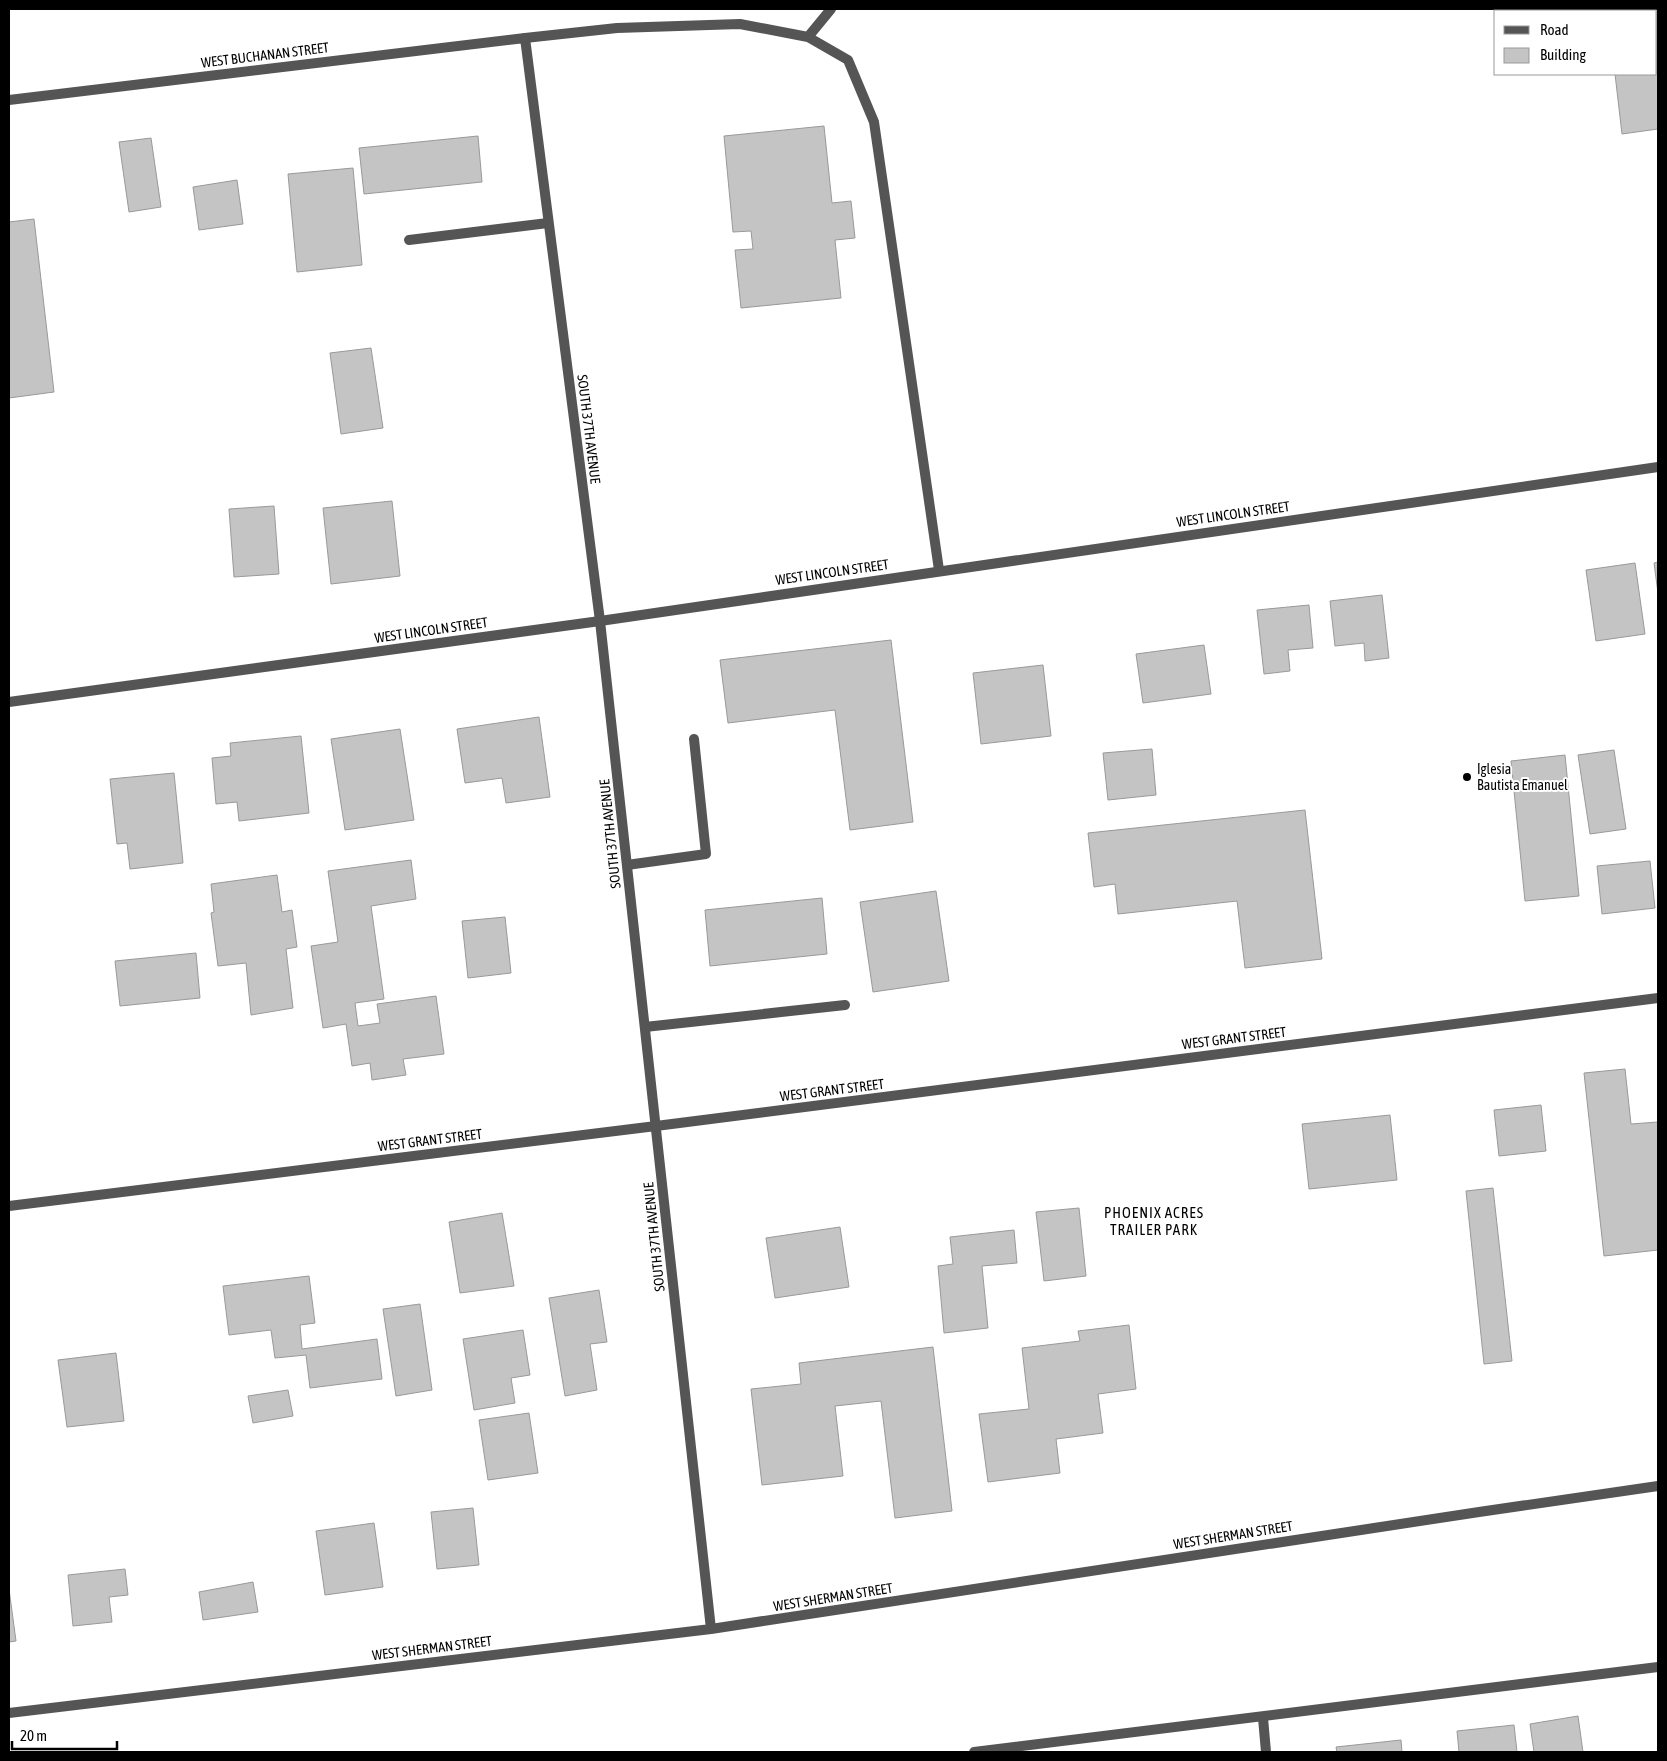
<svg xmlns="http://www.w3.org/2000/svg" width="1667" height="1761" font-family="'Asap Condensed',sans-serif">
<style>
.building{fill:#c4c4c4;stroke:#999}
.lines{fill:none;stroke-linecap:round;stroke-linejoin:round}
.service{stroke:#555;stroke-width:10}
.minor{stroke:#555;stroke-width:10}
.tertiary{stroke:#555;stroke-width:10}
.poi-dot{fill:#000;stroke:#fff;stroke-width:2}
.labels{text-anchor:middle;stroke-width:4;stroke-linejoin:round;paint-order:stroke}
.street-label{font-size:14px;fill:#000;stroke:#fff}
.poi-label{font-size:14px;fill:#000;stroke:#fff;text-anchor:start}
.neighbourhood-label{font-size:15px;letter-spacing:1px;fill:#000;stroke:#fff}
</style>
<rect width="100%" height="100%" fill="#fff"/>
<!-- building -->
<path class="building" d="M1589,9h69v120l-36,5 -7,-60h41v-63h-67z
M824,126l8,77 19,-2 4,37 -20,2 6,58 -100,10 -6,-58 18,-1 -2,-18 -18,1 -9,-96z
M478,136l4,46 -118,12 -5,-46z
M151,138l10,69 -32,5 -10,-70z
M353,168l9,97 -65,7 -9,-98z
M237,180l6,44 -44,6 -6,-43z
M34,219l20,173 -45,6v-176z
M371,348l12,80 -42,6 -11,-81z
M392,501l8,75 -69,8 -8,-76z
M274,506l5,68 -45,3 -5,-68z
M1658,562v31l-4,-30z
M1635,563l10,71 -49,7 -10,-71z
M1382,595l7,63 -24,3 -1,-18 -29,3 -5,-45z
M1309,605l4,43 -25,2 2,21 -26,3 -7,-64z
M891,640l22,182 -63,8 -15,-120 -107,13 -8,-63z
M1204,645l7,49 -68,9 -7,-49z
M1043,665l8,71 -70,8 -8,-71z
M539,717l11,80 -44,6 -4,-25 -37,5 -8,-54z
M400,729l14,91 -69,10 -14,-91z
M301,736l8,77 -70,8 -2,-19 -21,2 -4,-46 19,-2 -1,-13z
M1152,749l4,46 -48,5 -5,-47z
M1614,750l12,79 -36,5 -12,-79z
M1565,755l14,141 -54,5 -14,-140z
M174,773l9,90 -53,6 -3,-26 -10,1 -7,-65z
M1305,810l17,149 -77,9 -8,-67 -119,13 -3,-30 -21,3 -6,-54z
M411,860l5,39 -45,7 13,93 -29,4 3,23 22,-3 -3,-19 59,-8 8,58 -41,5 3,16 -34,5 -2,-17 -18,3 -6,-42 -23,4 -12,-82 27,-4 -10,-71z
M1650,861l5,47 -53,6 -5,-48z
M277,875l5,37 10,-2 5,37 -11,2 7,59 -42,7 -5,-52 -28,3 -7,-53 3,-1 -3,-28z
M936,891l13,90 -76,11 -13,-90z
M822,898l5,56 -117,12 -5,-56z
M505,917l6,56 -43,5 -6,-57z
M196,953l4,45 -80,8 -5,-45z
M1625,1069l6,55 27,-2v128l-54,6 -20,-183z
M1541,1105l5,46 -47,5 -5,-46z
M1390,1115l7,65 -88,9 -7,-65z
M1493,1188l19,173 -28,3 -18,-173z
M1079,1208l7,68 -42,5 -8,-69z
M502,1213l12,73 -54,7 -11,-71z
M840,1227l9,60 -74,11 -9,-60z
M1014,1230l3,33 -35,3 6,62 -44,5 -6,-67 15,-2 -3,-27z
M309,1276l6,47 -15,2 2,24 75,-10 5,40 -72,9 -4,-33 -31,3 -4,-28 -42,5 -6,-49z
M599,1290l8,52 -17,2 7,46 -32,6 -16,-98z
M420,1304l12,86 -36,6 -13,-87z
M1129,1325l7,64 -38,5 5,39 -47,6 4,34 -72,9 -9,-68 50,-5 -7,-61 58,-7 -2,-10z
M523,1330l7,45 -19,3 4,25 -41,7 -11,-71z
M933,1347l19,164 -57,7 -14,-117 -46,5 8,70 -81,9 -11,-96 50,-5 -2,-21z
M116,1353l8,68 -57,6 -9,-67z
M288,1390l5,26 -40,7 -5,-27z
M529,1413l9,60 -50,7 -9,-60z
M473,1508l6,57 -42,4 -6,-57z
M374,1523l9,64 -58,8 -9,-64z
M125,1569l3,26 -19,2 3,25 -39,4 -5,-51z
M253,1582l5,30 -55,8 -4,-28z
M9,1589l7,52 -7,1z
M1578,1716l5,36h-49l-4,-28z
M1514,1725l3,27h-58l-2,-21z
M1401,1740l1,12h-65l-1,-5z"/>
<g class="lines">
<!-- service -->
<path class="service" d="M808,37l23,-28
M525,38l92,-10 123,-4 68,13 40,23 26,62 65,448
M409,240l139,-17
M627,865l79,-11 -12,-115
M645,1027l200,-22
M974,1752l684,-85"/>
<!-- minor -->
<path class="minor" d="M9,100l516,-62 75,583 111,1008
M9,1206l647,-80 1002,-128
M9,1713l702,-84 768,-117 179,-26
M1263,1718l3,34"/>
<!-- tertiary -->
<path class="tertiary" d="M9,702l591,-81 1058,-154"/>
</g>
<!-- markers -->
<circle class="poi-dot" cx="1467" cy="777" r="5"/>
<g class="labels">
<!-- street labels -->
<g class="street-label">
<text transform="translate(265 55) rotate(-7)" y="5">WEST BUCHANAN STREET</text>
<text transform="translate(589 429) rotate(83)" y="5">SOUTH 37TH AVENUE</text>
<text transform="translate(1233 514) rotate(-8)" y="5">WEST LINCOLN STREET</text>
<text transform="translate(832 572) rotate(-8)" y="5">WEST LINCOLN STREET</text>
<text transform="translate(431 630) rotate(-8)" y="5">WEST LINCOLN STREET</text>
<text transform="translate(610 834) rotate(-96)" y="5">SOUTH 37TH AVENUE</text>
<text transform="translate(1234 1038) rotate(-7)" y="5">WEST GRANT STREET</text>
<text transform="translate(832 1090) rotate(-7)" y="5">WEST GRANT STREET</text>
<text transform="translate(430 1140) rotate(-7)" y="5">WEST GRANT STREET</text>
<text transform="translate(654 1237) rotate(-96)" y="5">SOUTH 37TH AVENUE</text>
<text transform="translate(1233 1535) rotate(-9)" y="5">WEST SHERMAN STREET</text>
<text transform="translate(833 1597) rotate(-9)" y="5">WEST SHERMAN STREET</text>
<text transform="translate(432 1648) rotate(-7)" y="5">WEST SHERMAN STREET</text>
</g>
<!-- poi labels -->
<g class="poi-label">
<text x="1477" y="774">Iglesia<tspan x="1477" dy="16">Bautista Emanuel</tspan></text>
</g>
<!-- neighbourhood labels -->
<g class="neighbourhood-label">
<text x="1154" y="1218">PHOENIX ACRES<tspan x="1154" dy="17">TRAILER PARK</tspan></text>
</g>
</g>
<!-- border -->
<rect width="1667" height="1761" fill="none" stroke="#000000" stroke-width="20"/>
<!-- legend -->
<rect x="1494" y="10" width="162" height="65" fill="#ffffff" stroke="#999999"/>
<rect x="1504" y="26" width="25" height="8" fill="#555555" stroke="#999999"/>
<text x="1540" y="35" font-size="15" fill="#000000">Road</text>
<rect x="1504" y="48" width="25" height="15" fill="#c4c4c4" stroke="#999999"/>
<text x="1540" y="60" font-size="15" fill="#000000">Building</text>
<!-- scale -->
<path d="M12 1741v8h105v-8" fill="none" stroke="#000000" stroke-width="2.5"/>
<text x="20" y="1741" font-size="15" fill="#000000" stroke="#ffffff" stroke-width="4" paint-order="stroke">20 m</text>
</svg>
